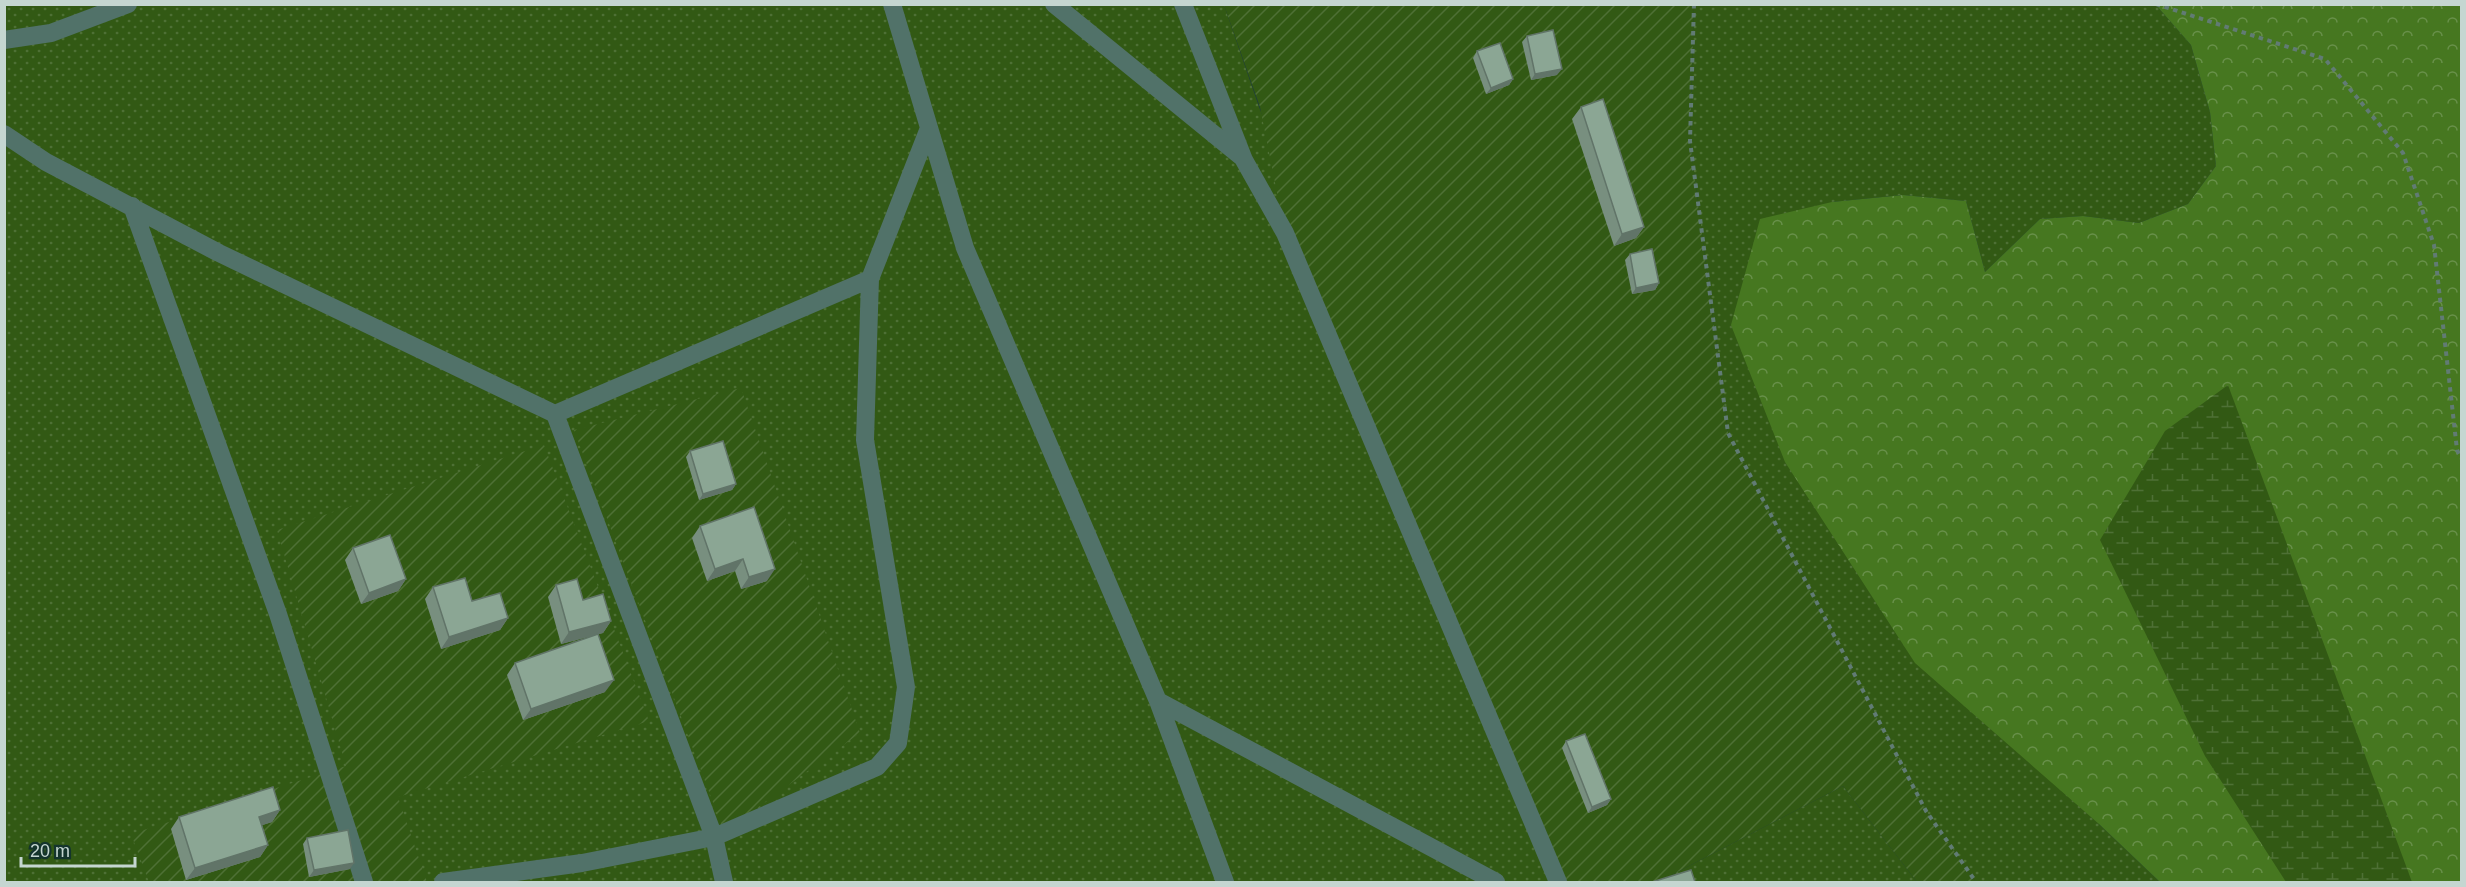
<svg xmlns="http://www.w3.org/2000/svg" width="2466" height="887" font-family="Arial,sans-serif">
<style>
.grass{fill:url(#grass-dots)}
.forest{fill:url(#forest-crowns)}
.wetland{fill:url(#wetland-marsh)}
.garden{fill:url(#garden-furrows)}
.lines{fill:none;stroke-linecap:round;stroke-linejoin:round}
.path{stroke:#617b74;stroke-width:4;stroke-dasharray:4.5 4.5;stroke-linecap:butt}
.lane{stroke:#517269;stroke-width:18}
.wall{fill:#788f7f}
.shaded-wall{fill:#617468}
.building{fill:#8ba694;stroke:#617468;stroke-width:1.5}
</style>
<defs>
<pattern id="grass-dots" width="8" height="8" patternUnits="userSpaceOnUse" patternTransform="scale(1.5)"><rect width="8" height="8" fill="#325914"/><path d="M2 2h.1M6 6h.1" fill="none" stroke="#4e7035" stroke-width="1.8" stroke-linecap="round"/></pattern>
<pattern id="forest-crowns" width="20" height="18" patternUnits="userSpaceOnUse" patternTransform="scale(1.5)"><rect width="20" height="18" fill="#467720"/><path d="M2 6a3 3 0 1 1 6 0M12 15a3 3 0 1 1 6 0" fill="none" stroke="#68904a"/></pattern>
<pattern id="wetland-marsh" width="20" height="14" patternUnits="userSpaceOnUse" patternTransform="scale(1.5)"><rect width="20" height="14" fill="#325914"/><path d="M1 5h8M5 5V1M11 12h8M15 12V8" fill="none" stroke="#4e7035"/></pattern>
<pattern id="garden-furrows" width="10" height="10" patternUnits="userSpaceOnUse" patternTransform="scale(1.5)"><rect width="10" height="10" fill="#325914"/><path d="M-1 1l2-2M0 10L10 0M9 11l2-2" fill="none" stroke="#4e7035"/></pattern>
</defs>
<rect width="100%" height="100%" fill="#1f3e37"/>
<!-- grass -->
<path class="grass" d="M5,4l1219,1 35,102 299,775h-1553z
M1694,5h462l35,40 19,67 6,54 -28,38 -49,19 -56,-7 -43,3 -55,53 -19,-71 -63,-6 -71,7 267,622 61,58h-184l-50,-71 -198,-378 -38,-292z
M1843,786l74,96h-259z"/>
<!-- forest -->
<path class="forest" d="M2156,5h305v877h-301l-61,-58 -184,-161 -130,-201 -54,-137 29,-106 72,-17 71,-7 63,6 19,71 55,-53 43,-3 56,7 49,-19 28,-38 -6,-54 -19,-67z"/>
<!-- wetland -->
<path class="wetland" d="M2228,385l184,497h-126l-81,-126 -105,-216 65,-109z"/>
<!-- garden -->
<path class="garden" d="M1224,5h470l-4,136 38,292 198,378 50,71h-59l-74,-96 -185,96h-100l-273,-649 -25,-126z
M741,388l119,345 -136,99 -150,-402z
M544,445l105,276 -251,76 29,85h-278l-18,-48 215,-68 -69,-236z"/>
<g class="lines">
<!-- path -->
<path class="path" d="M1694,4l-4,137 38,292 198,378 50,71
M2156,4l169,55 78,94 31,92 23,205 5,9"/>
<!-- lane -->
<path class="lane" d="M892,4l73,244 193,453 67,181
M1054,4l189,154
M1183,4l61,156 41,73 273,649
M4,40l47,-7 77,-29
M4,134l42,28 173,91 336,161 159,423 10,45
M132,206l146,408 86,268
M555,414l315,-135
M1158,701l338,181
M443,882l139,-19 132,-26 163,-70 21,-24 8,-56 -41,-247 5,-161 59,-151"/>
</g>
<!-- wall -->
<path class="wall" d="M1527,36l30,39 -26,5 -9,-38z
M1477,51l36,28 -4,6 -23,9 -13,-36z
M1581,107l63,120 -8,11 -22,8 -42,-127z
M1630,254l29,29 -4,7 -23,4 -7,-34z
M690,451l46,33 -4,6 -33,10 -13,-43z
M754,507l13,74 -26,8 -6,-18 -28,10 -15,-43 8,-12z
M353,548l53,31 -8,12 -37,13 -16,-44z
M556,585l27,15 28,21 -8,12 -5,1 7,58 -82,28 -16,-45 8,-12 80,-28 -34,9 -13,-47z
M433,587l39,14 36,17 -8,12 -59,19 -16,-50z
M1566,741l45,58 -4,6 -19,8 -26,-65z
M280,810l-8,12 -10,3 6,20 -8,12 -74,23 -15,-51 8,-12z
M307,838l43,31 -41,8 -6,-33z"/>
<!-- shaded-wall -->
<path class="shaded-wall" d="M1562,69l-5,6 -26,5 4,-6z
M1513,79l-4,6 -23,9 5,-6z
M1644,227l-8,11 -22,8 8,-12z
M1659,283l-4,7 -23,4 4,-6z
M736,484l-4,6 -33,10 4,-6z
M743,559l-8,12 -28,10 8,-12z
M775,569l-8,12 -26,8 8,-12z
M406,579l-8,12 -37,13 8,-11z
M508,618l-8,12 -59,19 8,-12z
M611,621l-8,12 -42,11 8,-12z
M614,680l-9,12 -82,28 8,-11z
M1611,799l-4,6 -19,8 4,-6z
M280,810l-8,12 -21,7 8,-12z
M268,845l-8,12 -74,23 9,-12z
M354,863l-4,6 -41,8 5,-7z"/>
<!-- building -->
<path class="building" d="M1553,30l9,39 -27,5 -8,-38z
M1500,43l13,36 -22,9 -14,-37z
M1603,99l41,128 -22,7 -41,-127z
M1652,249l7,34 -23,5 -6,-34z
M723,441l13,43 -33,10 -13,-43z
M754,507l21,62 -26,8 -6,-18 -28,10 -15,-43z
M390,535l16,44 -37,14 -16,-45z
M465,578l7,23 28,-8 8,25 -59,19 -16,-50z
M577,579l6,21 20,-6 8,27 -42,11 -13,-47z
M598,634l16,46 -83,29 -16,-46z
M1585,734l26,65 -19,8 -26,-66z
M273,787l7,23 -21,7 9,28 -73,23 -16,-51z
M348,830l6,33 -40,7 -7,-32z
M1691,870l4,12h-43z"/>
<!-- border -->
<rect width="2466" height="887" fill="none" stroke="#c5d6d1" stroke-width="12"/>
<!-- scale -->
<path d="M21 857v9h114v-9" fill="none" stroke="#c5d6d1" stroke-width="3"/>
<text x="30" y="857" font-size="18" fill="#c5d6d1" stroke="#14342c" stroke-width="4.5" paint-order="stroke">20 m</text>
</svg>
